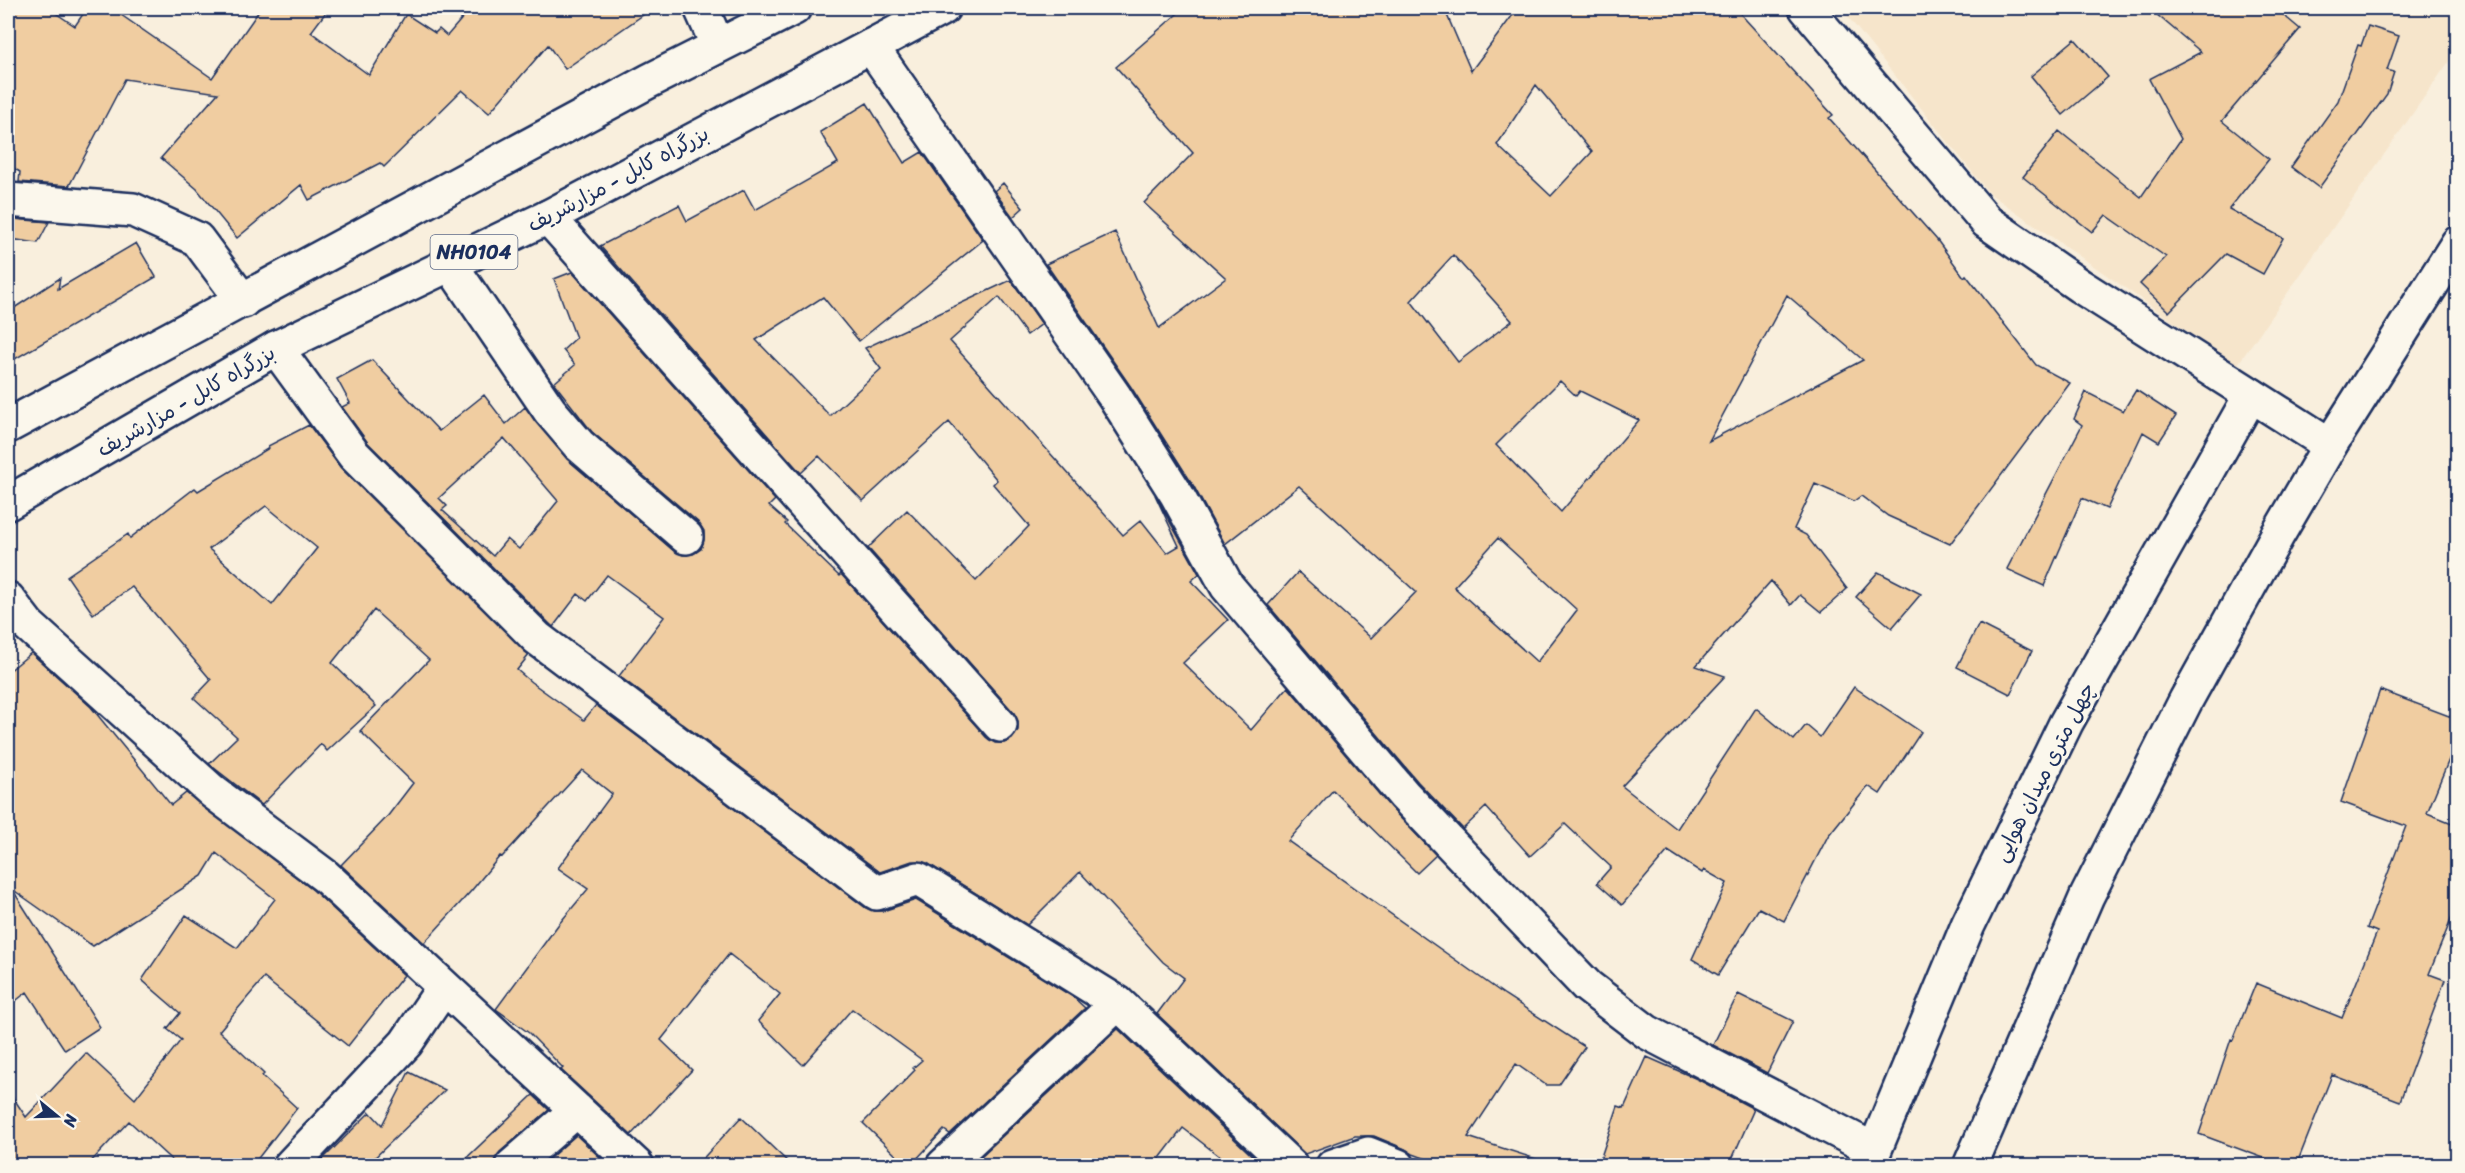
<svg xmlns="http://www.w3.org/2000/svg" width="2465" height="1173" font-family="Sriracha,'Playpen Sans Arabic',sans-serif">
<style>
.built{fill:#f6e5cb}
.building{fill:#f0cda1;stroke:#1b2f5e;stroke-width:1.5;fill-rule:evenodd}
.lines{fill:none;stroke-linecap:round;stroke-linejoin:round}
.minor-casing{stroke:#1b2f5e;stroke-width:38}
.primary-casing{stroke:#1b2f5e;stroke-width:38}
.trunk-casing{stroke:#1b2f5e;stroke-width:38}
.minor{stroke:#fbf7ec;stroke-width:33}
.primary{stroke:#fbf7ec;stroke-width:33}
.trunk{stroke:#fbf7ec;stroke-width:33}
.labels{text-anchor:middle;stroke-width:6;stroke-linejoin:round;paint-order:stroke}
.shield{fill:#fbf7ec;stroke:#5e6b89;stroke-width:1.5}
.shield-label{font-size:20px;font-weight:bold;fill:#1b2f5e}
.street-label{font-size:21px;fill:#1b2f5e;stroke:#fbf7ec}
</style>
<rect width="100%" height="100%" fill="#f9efdd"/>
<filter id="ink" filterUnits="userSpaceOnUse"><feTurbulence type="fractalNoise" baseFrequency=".0167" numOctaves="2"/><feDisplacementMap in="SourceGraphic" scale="12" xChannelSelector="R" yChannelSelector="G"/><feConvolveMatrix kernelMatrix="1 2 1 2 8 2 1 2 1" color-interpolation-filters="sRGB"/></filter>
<g filter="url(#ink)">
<!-- built -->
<path class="built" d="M1841,8h616v42l-219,314 -47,-30 -202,-141z"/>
<!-- building -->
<path class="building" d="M8,8h40l27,18 12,-18h24l101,70 49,-70h68l-18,24 58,43 37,-61 29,19 4,-4 8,7 24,-28h182l-88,61 -17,-24 -59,68 -27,-23 -78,77 -4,-4 -71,37 -8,-15 -64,53 -40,-49 -36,-31 57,-65 -93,-14 -56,107 -50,-4 1,-10 -12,-7z
M1184,8h260l27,63 47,-63h217l98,107 -4,3 108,122 27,37 2,-2 70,90 34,18 -120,161 -62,-28 -27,-20 -7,5 -39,-17 -21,45 12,6 41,54 -26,23 -21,-17 -9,10 -20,-24 -75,85 29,10 -103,110 55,43 79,-121 38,32 12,-15 14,12 34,-50 67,45 -41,62 -12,-8 -40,50 -44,85 -25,-13 -41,67 -26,-16 35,-76 -23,-13 -2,3 -34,-22 -46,54 -25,-22 14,-16 -46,-43 -35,32 -44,-49 -23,22 -45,-47 -150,-177 30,-33 73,66 45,-46 -117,-106 -74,58 -32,-59 -62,-98 -85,-123 69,-32 44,96 67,-50 -82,-75 49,-50 -77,-86zM1536,85l56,67 -41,44 -54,-51zM1453,255l59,66 -54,41 -47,-61zM1787,295l76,65 -154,81zM1560,381l16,15 4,-5 59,29 -78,92 -65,-67zM1498,538l79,72 -40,52 -83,-75z
M2149,8h126l25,21 -78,92 47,38 -40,50 54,29 -20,36 -37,-20 -57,58 -29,-28 26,-27 -60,-42 -14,17 -69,-55 36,-46 82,66 40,-58 -32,-60 52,-27z
M2368,26l31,10 -12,34 7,2 -7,22 -68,94 -28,-21 47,-66 20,-56 3,1z
M2075,39l33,38 -45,38 -32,-39z
M867,103l37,60 18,-11 61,88 -124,101 -36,-44 -67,43 74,76 51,-47 -16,-21 146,-68 31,44 -15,11 -28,-38 -49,44 173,194 18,-15 26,33 12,-7 -24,-51 44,79 -8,7 37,39 -45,43 68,67 37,-43 102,120 46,48 -19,18 -84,-83 -45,51 217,154 80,52 -26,38h-13l-30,-21 -48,73 68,22 -1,7h-89l-33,-12 -8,-5 -31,-13h-19l-50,18 -148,-140 27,-36 -21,-16 -83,-90 -53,53 -100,-62 -15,-2 -32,11 -261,-196 45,-59 -57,-42 -20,26 -9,-7 -25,33 -185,-184 -26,-36 8,-4 -13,-24 35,-19 67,71 45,-36 22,29 19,-17 42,52 107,92 9,4 10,-1 8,-5 3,-9v-9l-5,-8 -107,-91 -38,-49 21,-18 -12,-15 13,-12 -22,-59 18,-7 203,228 -6,6 18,16 -2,2 54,52 2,-2 145,163 9,6h9l8,-4 6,-9v-9l-4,-8 -146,-165 39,-38 69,71 53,-55 -36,-42 4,-4 -48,-58 -86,79 -44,-45 -18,17 -201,-227 79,-41 8,16 57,-31 11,20 83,-47 -18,-31zM504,438l54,63 -39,48 -12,-10 -14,17 -51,-46 5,-4 -8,-8z
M1003,183l20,25 -10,9 -19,-26z
M13,219l36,3 -11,21 -28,-4z
M136,243l20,34 -148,86v-51l52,-34 -2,11z
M2136,390l40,26 -17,26 -16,-10 -36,77 -25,-11 -38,88 -37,-17 75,-144 -8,-6 12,-27 37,19z
M309,425l32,43 188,187 -12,15 14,12 53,38 12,-15 270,203 8,3h9l33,-11 157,97 12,11 -135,126 -6,-4 -34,36h-3l-44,-43 52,-53 -2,-2 9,-8 -70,-51 -49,56 -45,-44 22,-27 -51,-40 -68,86 31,30 -61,65 -70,-65 2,-2 -34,-35 -33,-24 62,-84 30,-36 -30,-21 54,-74 -30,-24 -80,87 -2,-1 -28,34 -48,53 -83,-78 46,-48 26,-34 -53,-52 69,-71 -55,-50 -42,53 44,43 -49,45 -6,-7 -59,61 -53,-41 28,-27 -43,-39 17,-18 -79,-93 -39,27 -26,-38 61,-42 2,4 65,-50 3,3 71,-43 -1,-2zM266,506l51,42 -45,57 -63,-56z
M1878,572l43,22 -29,34 -36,-31z
M1979,624l53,27 -22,43 -53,-27z
M31,653l60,54 80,98 15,-12 127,97 91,85 -56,71 -84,-68 -45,53 45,43 -2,2 35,32 -45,58h-74l-49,-45 -42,45h-79v-76l18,27 60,-64 49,46 46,-59 -14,-11 13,-16 -38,-33 44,-65 51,33 38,-49 -59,-46 -14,23 -109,70 -81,-57 88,138 -35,23 -38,-58 -19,15v-335z
M2380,690l77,29v21l-30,73 30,12v80l-28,69 16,6 -45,121 -68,-26 -36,91h-11l-86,-32 32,-95 2,1 23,-57 86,35 35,-86 -10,-4 39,-102 -65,-24z
M1738,994l55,27 -26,52 -54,-28z
M1118,1029l145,137h-31l-49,-38 -29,38h-166l-9,-8z
M1647,1057l50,22 57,30 -25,57h-131l20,-60 6,2z
M409,1072l36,18 -79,76h-50l54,-54 12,13z
M533,1095l16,15 -49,42 -5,7 -1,7h-36z
M741,1117l51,49h-96z
M576,1135l29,27 -4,4h-60z"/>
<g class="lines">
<defs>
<path id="minor" d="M701,8l17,38
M1806,8l181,214 93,64 250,159
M871,46l244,351 62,98 50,91 177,209 183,191 60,46 227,118
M8,200l125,10 64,29 46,62
M548,217l452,508
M450,264l100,147 29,34 107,92
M276,348l78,107 183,183 340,255 41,-14 200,124 173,163
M8,599l20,26 185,167 112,84 312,290
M290,1166l116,-123 38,-56
M512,1166l65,-56
M943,1166l175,-163
M1333,1166l35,-12 30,12"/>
<path id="primary" d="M1868,1166l100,-241 98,-202 185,-328
M1970,1166l117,-270 99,-196 91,-164 53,-91 128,-202"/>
<path id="trunk" d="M8,426l641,-345 145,-73
M8,503l268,-155 272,-131 395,-209"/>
</defs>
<!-- minor casing -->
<use href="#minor" class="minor-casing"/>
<!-- primary casing -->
<use href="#primary" class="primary-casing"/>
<!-- trunk casing -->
<use href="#trunk" class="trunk-casing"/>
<!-- minor -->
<use href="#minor" class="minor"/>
<!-- primary -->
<use href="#primary" class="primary"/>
<!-- trunk -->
<use href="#trunk" class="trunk"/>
</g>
</g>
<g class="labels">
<!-- shield labels -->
<rect class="shield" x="430.5" y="235" width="87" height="34" rx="4.5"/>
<g class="shield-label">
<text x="474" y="259">NH0104</text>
</g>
<!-- street labels -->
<g class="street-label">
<text transform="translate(618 179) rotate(-28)" y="7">بزرگراه کابل - مزارشریف</text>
<text transform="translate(186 401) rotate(-30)" y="7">بزرگراه کابل - مزارشریف</text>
<text transform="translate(2044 772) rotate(-63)" y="7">چهل متری میدان هوایی</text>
</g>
</g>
<!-- margin -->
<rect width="2465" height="1173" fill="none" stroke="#fbf7ec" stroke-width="30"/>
<rect x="15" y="15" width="2435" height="1143" fill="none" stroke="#1b2f5e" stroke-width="2" filter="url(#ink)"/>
<!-- north arrow -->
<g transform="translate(57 1116) rotate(109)" stroke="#fbf7ec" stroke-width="4.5" paint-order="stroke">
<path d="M0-4.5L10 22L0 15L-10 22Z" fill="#1b2f5e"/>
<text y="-9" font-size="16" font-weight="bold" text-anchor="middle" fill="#1b2f5e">N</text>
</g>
</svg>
